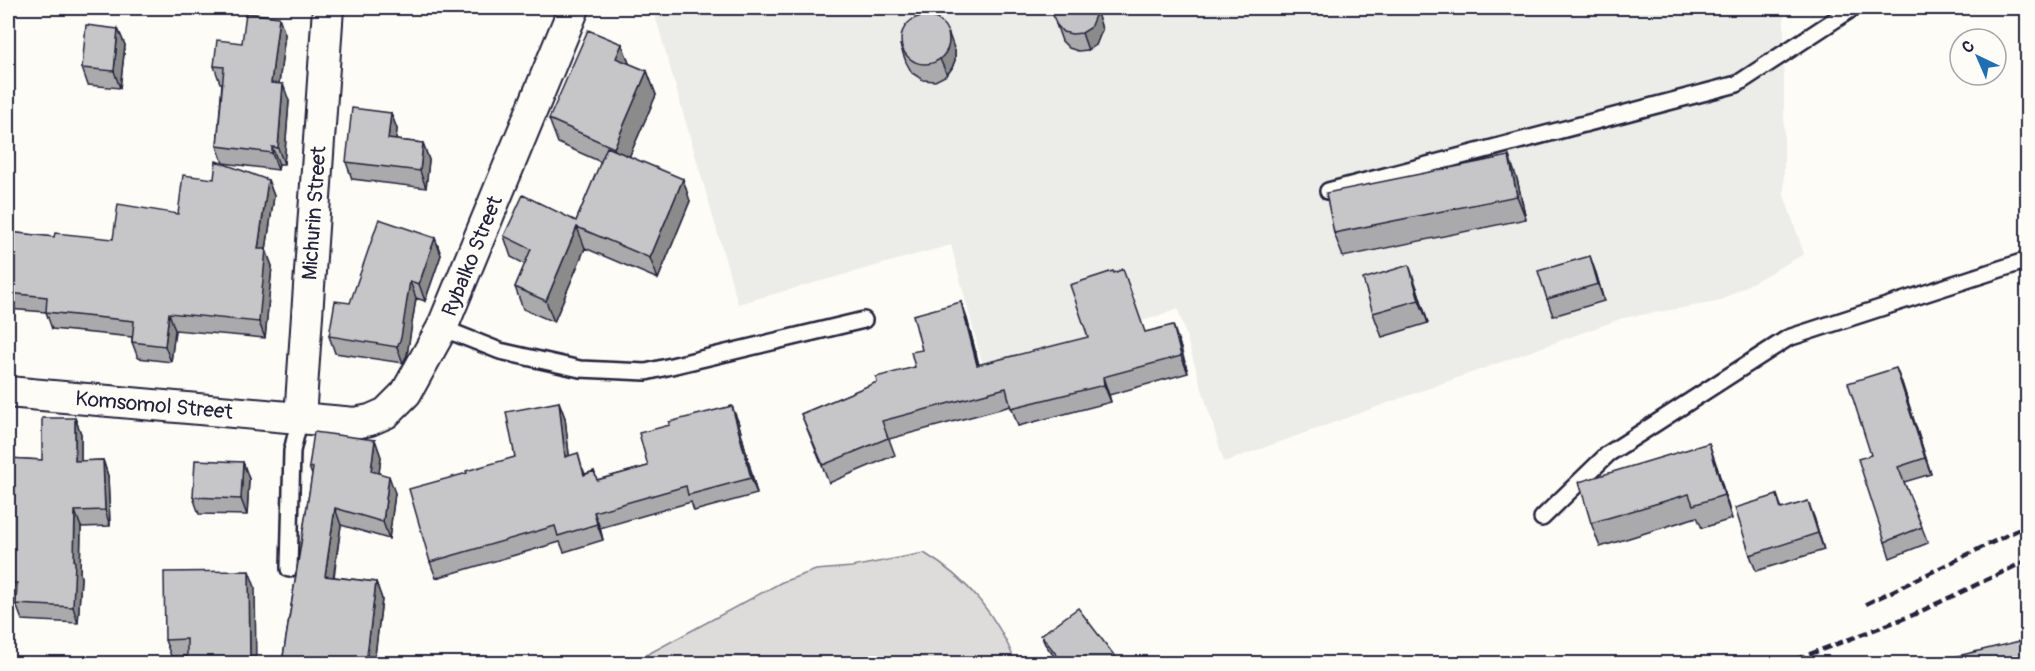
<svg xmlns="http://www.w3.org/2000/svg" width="2035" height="671" font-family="Pangolin,sans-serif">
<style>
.built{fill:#ecece9}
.green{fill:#dddcdb;stroke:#807f8b;stroke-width:1.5}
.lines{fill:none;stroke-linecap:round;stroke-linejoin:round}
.lane-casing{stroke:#22223b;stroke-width:20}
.street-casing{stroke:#22223b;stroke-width:34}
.lane{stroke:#fdfcf7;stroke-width:15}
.street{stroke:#fdfcf7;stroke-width:30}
.rail{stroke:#22223b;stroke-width:4.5;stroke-dasharray:9 4.5;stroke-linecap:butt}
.wall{fill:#aaaaac;stroke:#22223b;stroke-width:1.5}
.shaded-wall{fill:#8b8b8c;stroke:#22223b;stroke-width:1.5}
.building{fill:#c6c6c8;stroke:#22223b;stroke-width:1.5}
.labels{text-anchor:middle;stroke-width:5;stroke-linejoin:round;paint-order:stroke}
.street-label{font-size:21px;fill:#22223b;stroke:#fdfcf7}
</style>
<rect width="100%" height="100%" fill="#fdfcf7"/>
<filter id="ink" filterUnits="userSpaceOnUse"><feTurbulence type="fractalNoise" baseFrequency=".0167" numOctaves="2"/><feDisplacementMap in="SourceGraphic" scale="12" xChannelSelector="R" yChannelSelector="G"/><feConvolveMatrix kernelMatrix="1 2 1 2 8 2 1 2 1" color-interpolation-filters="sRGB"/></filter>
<g filter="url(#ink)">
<!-- built -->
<path class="built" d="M653,8h1131v187l20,59 -87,48 -94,16 -399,144 -46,-153 -193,64 -34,-128 -213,59z"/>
<!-- green -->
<path class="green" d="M924,553c45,27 73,63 92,110h-390l13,-4 143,-77 34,-12 36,-3z"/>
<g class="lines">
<defs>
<path id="lane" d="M1328,191l409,-107 116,-76
M442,328l58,23 80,18 66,3 218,-52
M1542,518l66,-64 180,-116 240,-78
M289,569l3,-118 8,-33"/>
<path id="street" d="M8,392l347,31 15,-3 16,-7 20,-20 36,-65 132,-320
M300,418l28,-410"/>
</defs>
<!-- lane casing -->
<use href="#lane" class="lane-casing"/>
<!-- street casing -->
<use href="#street" class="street-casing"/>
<!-- lane -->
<use href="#lane" class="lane"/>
<!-- street -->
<use href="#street" class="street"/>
<!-- rail -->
<path class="rail" d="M1866,604l162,-79
M1784,664l129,-49 115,-55"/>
</g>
<!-- wall -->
<path class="wall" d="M1100,22l2,8 -6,15 -8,5 -10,1 -9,-3 -7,-7 -6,-17z
M118,29l7,16 -5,43 -32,-3 -6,-17z
M285,34l-6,50 10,17 -5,63h-5l-1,6 -55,-7 -6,-17 5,-63h-2l-6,-17 28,-23z
M622,44l7,20 18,7 9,24 -27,62 61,44 -32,78 -73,-31 -31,74 -31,-13 -8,-22 10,-23 -14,-7 -7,-21 72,-15 25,-59 -43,-19 -9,-24z
M900,45l55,6v9l-3,8 -5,7 -12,6 -12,-1 -11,-7 -6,-11z
M391,113l6,16 -1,11 27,3 6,17 -3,28 -74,-9 -6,-17z
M8,132l6,16 -6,84 46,5 59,2 65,-25 36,-35 54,1 6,16 -8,54 6,16 -7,72 -90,-8 -4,32 -33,-4 -6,-16v-5l-80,-8 -6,-17 -38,-3z
M1517,179l9,40 -183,38 -9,-24z
M435,238l6,17 -16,46 -9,-3 -9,57 -4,8 -68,-10 -6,-17 21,-33z
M1596,273l8,28 -51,15 -6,-17z
M1417,288l11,35 -46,14 -9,-24z
M961,302l6,17 12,46 166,-33 34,10 9,31 -79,22 2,7 -93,24 -7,-20 -122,33 6,16 -66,28 -28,-69 114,-47 7,-17z
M1902,383l29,91 -27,8 24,61 -38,15 -5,-16 -14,-87z
M559,402l6,16 4,37 14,14 2,5 9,-3 3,9 51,-14 90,-45 19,73 -63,17 -3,-9 -91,26 3,12 -39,12 -4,-10 -124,36 -6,-16 37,-89 48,-16z
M75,418l6,16v27l22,-1 5,16 2,50 -29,1 -1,46 1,5 -3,45 -56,-3 -6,-16v-5h-8v-141l34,2z
M375,440l6,17 -2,17 16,19 -6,46 -48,-14 -7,52 42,5 6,17 -8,64h-92l30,-188 -3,-8z
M243,462l6,17 -2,36 -48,-1 -6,-17z
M1717,467l15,52 -30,9 -5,-11 -97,30 -9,-24z
M1777,495l5,14 32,8 10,33 -68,21 -6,-16z
M255,587l-68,69h-16l-6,-16z
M1041,635l79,28h-61l-14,-19z"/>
<!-- shaded-wall -->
<path class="shaded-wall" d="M1095,8l5,14 2,8 -6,15 -8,5 -6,-17z
M279,17l6,17 -8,66 -6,-17z
M118,29l7,16 -5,43 -6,-17z
M949,34l6,17v9l-3,8 -5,7 -7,-16z
M8,44l3,11 -3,57z
M622,44l9,24 -15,-10z
M647,71l9,24 -33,76 -9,-23z
M283,84l6,17 -5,63 -6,-16z
M391,113l6,16 -3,27 -6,-17z
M8,132l6,16 -6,96z
M423,143l6,17 -3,28 -6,-17z
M272,147l7,17 -1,6 -6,-17z
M1509,156l8,23 9,40 -9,-23z
M683,179l7,22 -32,78 -8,-21z
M268,180l6,16 -8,54 6,16 -7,72 -6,-16 -1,-73z
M577,227l8,21 -31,74 -8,-21z
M435,238l6,17 -16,46 -6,-17z
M1590,256l6,17 8,28 -6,-17z
M1409,265l8,23 11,35 -9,-23z
M410,281l6,17 -9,57 -4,8 -6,-16z
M961,302l6,17 16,64 -6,-18z
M169,313l6,17 -4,32 -6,-16z
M1173,325l6,17 9,31 -7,-17z
M1896,368l6,15 29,91 -6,-16z
M1103,377l6,18 2,7 -7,-17z
M559,402l6,16 6,54 -6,-15z
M732,406l6,15 19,73 -6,-16z
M75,418l6,16v44l-6,-17z
M375,440l6,17 -4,31 -6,-17z
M1709,443l8,24 15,52 -8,-24z
M103,460l5,16 2,50 -5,-16z
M243,462l6,17 -2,36 -6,-16z
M389,476l6,17 -6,46 -6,-17z
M1808,501l6,16 10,33 -6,-17z
M335,508l6,17 -10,68 -6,-17z
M75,511l6,16 -1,46 1,5 -3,45 -5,-16z
M594,512l6,16 3,12 -6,-16z
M249,571l6,16 1,76h-6z
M376,582l6,17 -8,64h-8z"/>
<!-- building -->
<path class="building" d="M1054,8h41l1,5 -6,15 -8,5 -10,1 -9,-2 -7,-8 -3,-9z
M246,13l33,4 -8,66 12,1 -5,64 -6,-1v6l-55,-7 7,-79 -10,-1 3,-26 25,3z
M901 40a24 24 0 1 1 48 0a24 24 0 1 1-48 0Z
M86,25l32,4 -4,42 -32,-3z
M588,30l34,14 -6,14 31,13 -33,77 -65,-29z
M352,108l39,5 -3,26 35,4 -3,28 -74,-9z
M607,147l76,32 -33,79 -73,-31 -31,74 -31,-14 16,-38 -27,-13 19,-41 53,26z
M1509,156l8,40 -183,37 -8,-40z
M216,161l52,19 -10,69h8l-7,73 -90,-9 -4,33 -33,-4 2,-21 -88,-9 1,-15 -39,-4v-61l46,5 1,-4 58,6 5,-35 60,10 5,-39 31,4z
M379,219l56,19 -16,46 -9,-3 -9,57 -4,9 -68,-11 6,-35 15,2z
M1590,256l8,28 -51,15 -9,-28z
M1409,265l10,35 -46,13 -10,-34z
M1123,269l22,63 28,-7 8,31 -78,21 1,8 -93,23 -5,-20 -124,33 6,17 -65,27 -22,-51 76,-32 -1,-5 39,-10 -4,-15 11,-2 -9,-35 48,-13 16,63 111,-28 -18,-52 43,-14 1,2z
M1896,368l29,90 -27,9 24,60 -37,15 -27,-83 13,-4 -23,-72z
M559,402l6,55 13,-4 6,22 10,-4 3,9 51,-14 -9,-33 31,-8 -1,-3 63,-16 19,72 -63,17 -2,-9 -92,26 3,12 -39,12 -3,-10 -125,36 -21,-73 58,-16 -1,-2 49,-14 -9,-45z
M42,418h33v43l28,-1 2,50 -30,1 -1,50 1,1 -2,45 -57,-3 1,-21h-9v-125l34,2z
M314,432l61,8 -4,31 18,5 -6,46 -48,-14 -10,68 51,6 -10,81h-35l-21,-2v2h-28l31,-195 -4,-1z
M1709,443l15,52 -31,10 -4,-11 -98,29 -12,-41z
M195,460l48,2 -2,37 -48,-2z
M1777,495l4,14 27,-8 10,32 -68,22 -15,-47z
M249,571l1,92h-63v-24l-22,1 -1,-68z
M1078,608l42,55h-57l-22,-28z
M2028,639v24h-94l-1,-1z"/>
</g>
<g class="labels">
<!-- street labels -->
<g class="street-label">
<text transform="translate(314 213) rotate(-86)" y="7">Michurin Street</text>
<text transform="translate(472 256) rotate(-68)" y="7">Rybalko Street</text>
<text transform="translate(154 405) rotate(5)" y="7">Komsomol Street</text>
</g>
</g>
<!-- margin -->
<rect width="2035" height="671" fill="none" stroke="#fdfcf7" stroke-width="30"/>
<rect x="15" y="15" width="2005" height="641" fill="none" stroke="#22223b" stroke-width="2" filter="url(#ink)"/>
<!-- north arrow -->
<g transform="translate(1978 57) rotate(316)"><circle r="28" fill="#fdfcf7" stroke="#a5a5ac" stroke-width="1.5"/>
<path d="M0-4.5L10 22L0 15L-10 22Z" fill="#1f6fb2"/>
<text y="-9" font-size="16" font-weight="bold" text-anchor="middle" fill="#22223b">С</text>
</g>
</svg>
